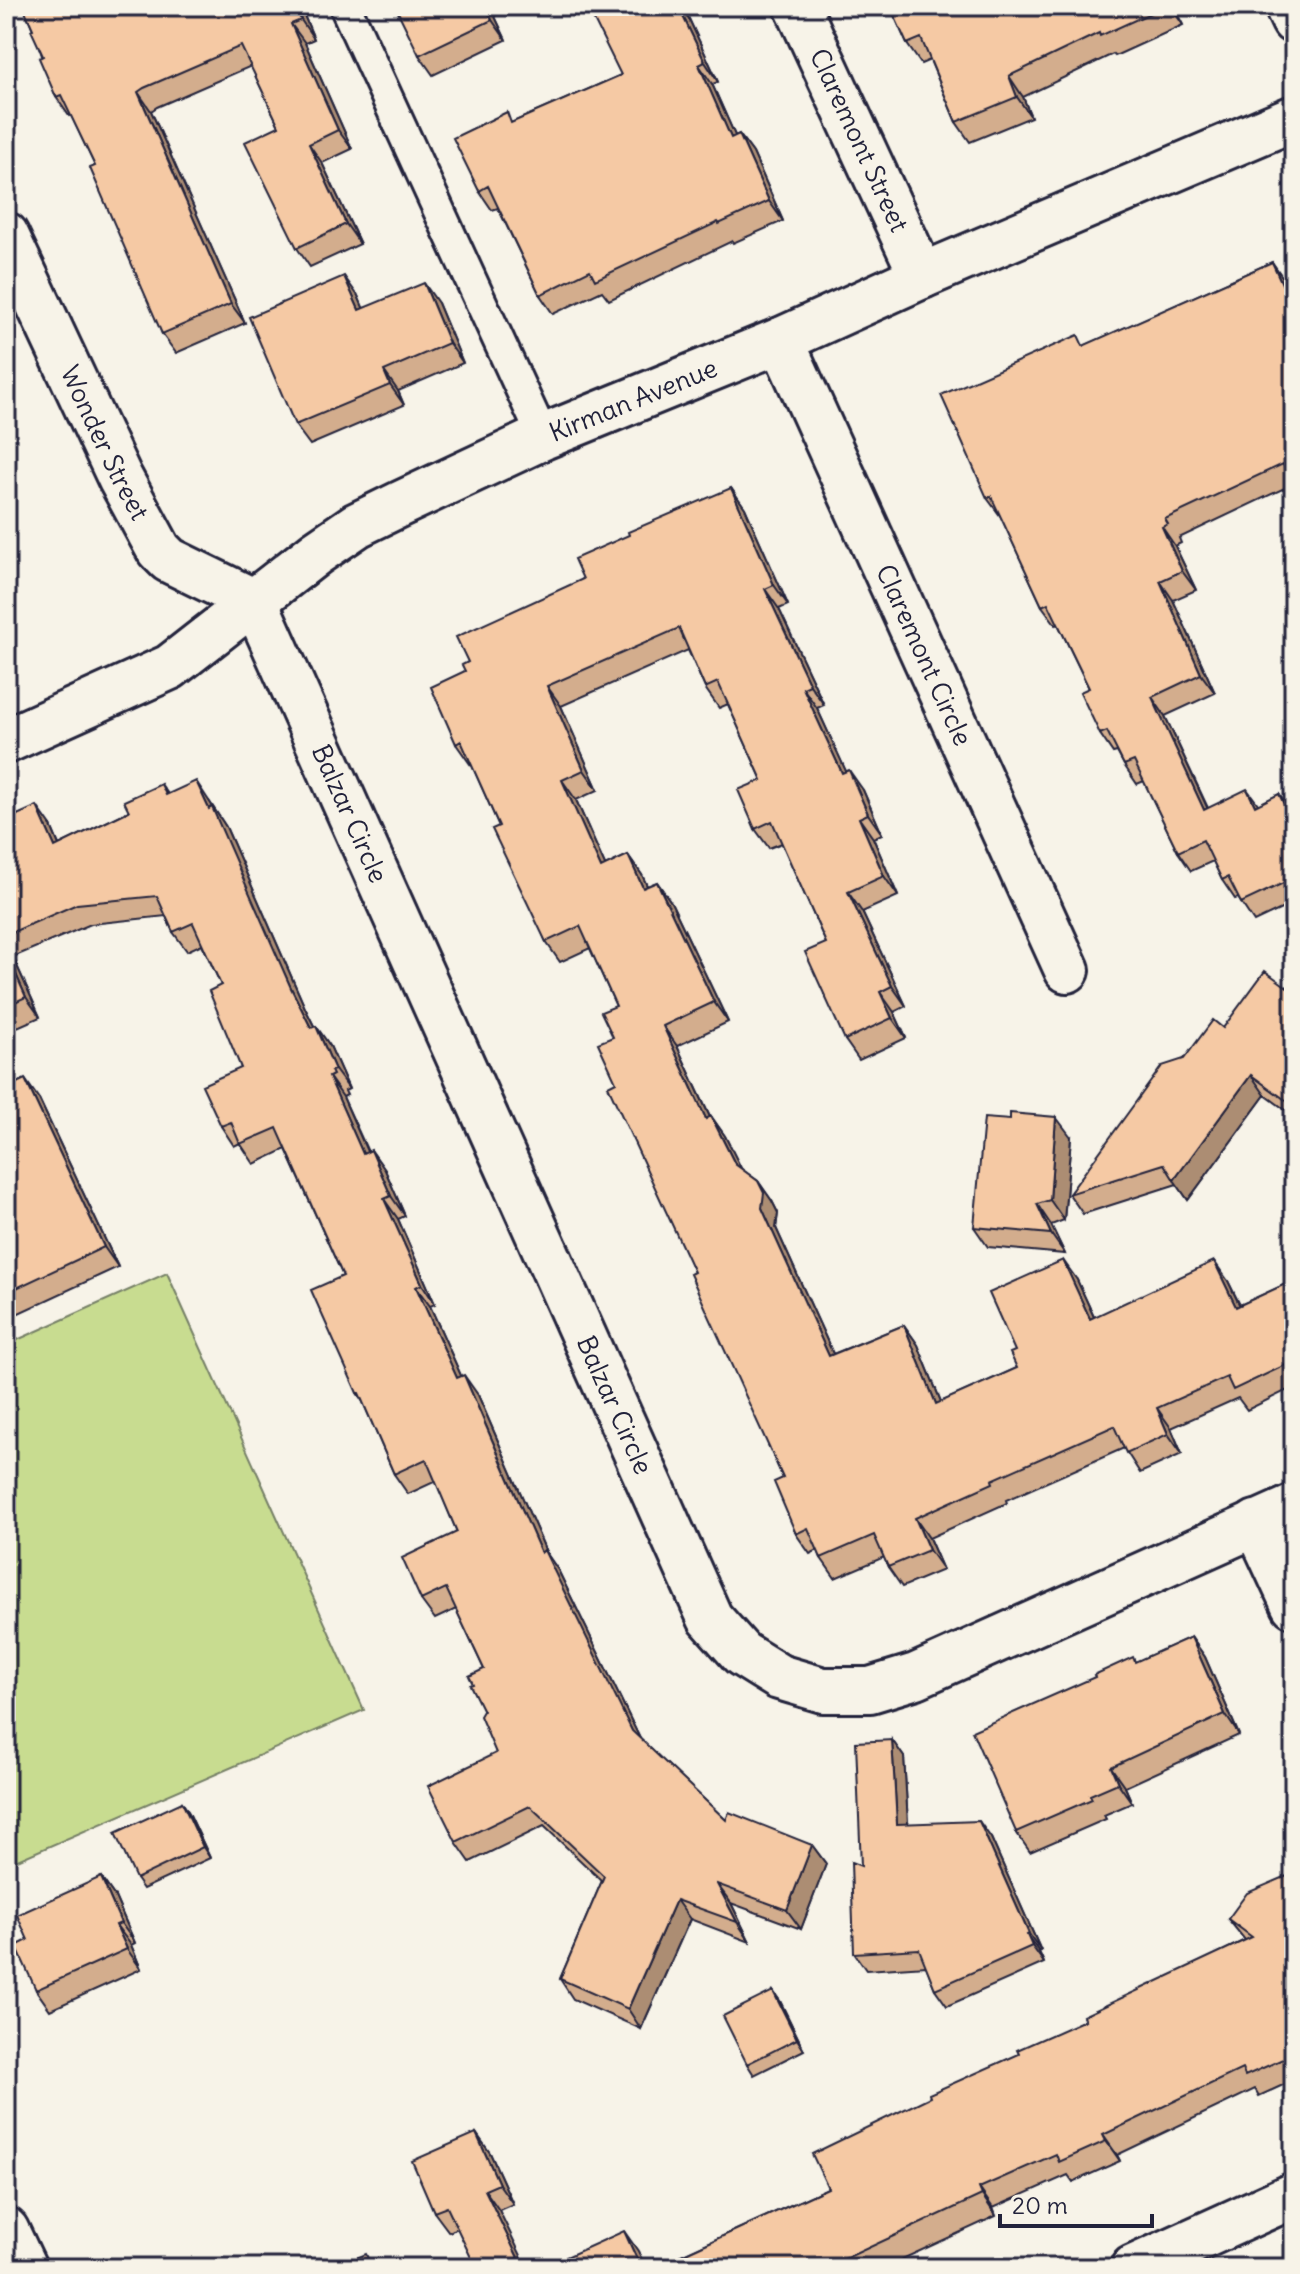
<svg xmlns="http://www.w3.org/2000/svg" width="1300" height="2274" font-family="Delius,sans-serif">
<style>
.green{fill:#c8dc90;stroke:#757f66;stroke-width:2}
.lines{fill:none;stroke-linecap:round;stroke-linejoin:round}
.service-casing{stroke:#22223b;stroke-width:36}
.minor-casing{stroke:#22223b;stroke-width:50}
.tertiary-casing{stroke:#22223b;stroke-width:50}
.service{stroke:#f7f3e8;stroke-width:30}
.minor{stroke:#f7f3e8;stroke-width:44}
.tertiary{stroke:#f7f3e8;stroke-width:44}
.wall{fill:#d3ad8d;stroke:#22223b;stroke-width:2}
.shaded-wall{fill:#ac8d73;stroke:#22223b;stroke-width:2}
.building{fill:#f5c9a4;stroke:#22223b;stroke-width:2}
.labels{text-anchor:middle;stroke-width:6;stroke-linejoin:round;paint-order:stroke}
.street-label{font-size:26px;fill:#22223b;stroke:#f7f3e8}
</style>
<rect width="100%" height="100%" fill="#f7f3e8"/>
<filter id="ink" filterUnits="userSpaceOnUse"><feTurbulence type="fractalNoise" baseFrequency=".0125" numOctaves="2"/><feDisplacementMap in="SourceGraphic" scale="16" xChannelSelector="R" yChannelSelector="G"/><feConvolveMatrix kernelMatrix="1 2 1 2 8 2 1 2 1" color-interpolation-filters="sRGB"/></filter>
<g filter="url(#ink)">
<!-- green -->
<path class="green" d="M167,1273l197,437 -358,155v-520z"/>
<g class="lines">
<defs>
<path id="service" d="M345,6l198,431"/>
<g id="minor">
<path id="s1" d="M797,6l125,270"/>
<path d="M1287,6l7,15"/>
<path id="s2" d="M6,235l114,243 39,72 10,10 86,42 455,1016 32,36 37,23 44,13h47l46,-14 378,-169"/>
<path id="s3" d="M781,340l286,630"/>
<path d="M1256,1523l38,82"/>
<path d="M1133,2268l161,-73"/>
</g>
<g id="tertiary">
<path id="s4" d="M6,741l164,-74 146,-114 41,-28 43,-21 143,-67 238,-97 141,-64 372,-158"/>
<path d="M6,2230l18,38"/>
</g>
</defs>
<!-- service casing -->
<use href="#service" class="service-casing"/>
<!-- minor casing -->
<use href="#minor" class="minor-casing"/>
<!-- tertiary casing -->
<use href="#tertiary" class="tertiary-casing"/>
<!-- service -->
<use href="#service" class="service"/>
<!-- minor -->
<use href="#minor" class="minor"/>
<!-- tertiary -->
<use href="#tertiary" class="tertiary"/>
</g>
<!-- wall -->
<path class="wall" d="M23,6h277l14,33 -9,4 47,106 -30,14 38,81 -50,23 -13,-19 -18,-122 -28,-60 -94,41 -6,4 94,212 -69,30 -14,-19 -67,-168 -24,-51 -2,1 -13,-19 -23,-68z
M490,6l16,34 -73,35 -14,-20z
M683,6l35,76 -6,2 23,52 4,-2 14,19 30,68 -50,22 -1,-2 -123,59 -7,-9 -49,23 -13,-19 -42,-87 -6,2 -13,-19 34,-69 108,-47z
M890,6h283l10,19 -68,31 -2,-2 -90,43 8,20 -61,25 -14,-20 -26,-62 -9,4 -14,-20z
M1272,262l13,19 9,19v186l-1,-2 -114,54 2,5 -6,3 21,44 -23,10 42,93 -50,23 43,92 50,-3 21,-11 15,23v86l-40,19 -16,-24 -3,1 -13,-19 -9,-19 -22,10 -13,-19 -34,-71 -7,3 -13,-19 -7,-13 -4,1 -13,-19 -11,-46 -31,-64 -2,1 -14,-19 -41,-89 -14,-19 99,-153z
M358,296l5,12 75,-5 25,60 -65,28 6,14 -94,40 -15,-20z
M731,488l14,20 43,97 -9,4 45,96 -7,3 29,64 17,18 19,44 -9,4 25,58 -36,16 44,94 -12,6 12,26 -47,22 -14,-20 -19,-97 -44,-100 -13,5 -14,-19 7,-49 -34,-76 -9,4 -14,-20 -17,-38 -127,56 37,84 -22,10 29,66 23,-11 14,20 5,11 10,-4 14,20 57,120 -51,24 33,71 1,-1 14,20 16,33 17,12 14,20 6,12 -2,15 57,126 71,-29 14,20 23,57 76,-34 -2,-17 62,-71 17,37 134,-36 12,24 54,-25v107l-47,23 -9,-12 -67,30 11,26 -42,19 -16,-25 -118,52 1,3 -78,35 14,32 -41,17 -14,-20 -4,-10 -49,21 -14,-20 -3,-8 -8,4 -14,-20 -13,-56 -89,-206 -78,-190 -3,-45 3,-31 -26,-58 -30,14 -14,-20 -47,-116 -28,-63 -1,1 -14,-20 9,-73 118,-92z
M161,784l7,10 41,7 17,26 79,181 9,18h2l14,20 19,43 -4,2 2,4 -4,2 25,55 3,-2 14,20 20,46 -7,3 37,85 -5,2 31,70 17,19 69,159 11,16 82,169 86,81 86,25 14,19 -25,65 -70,-26 19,39 -60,-23 -49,110 -68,-30 -13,-20 42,-98 -58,-55 -74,36 -14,-20 40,-89 -13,-42 -10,-27 11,-15 -28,-60 -21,10 -14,-19 36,-68 -21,-51 -28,13 -14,-20 -31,-72 -6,-9 -14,-117 -57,-127 -32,15 -14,-21 -6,3 -13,-20 20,-58 -20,-83 -19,-41 -15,7 -14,-19 -7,-16 -75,8 -78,33 27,60 -34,15v-212l45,6 8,19 70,-34z
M1294,992v124l-29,-21 -77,105 -11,-16 -94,30 -14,-20 115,-135 39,-31z
M6,1088l33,11 79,168 -112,52z
M1071,1137l-7,83 -13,5 14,29 -77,-7 -14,-20z
M1191,1637l14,20 34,78 -114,52 7,16 -28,12 2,4 -76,33 -14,-20 120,-170z
M892,1740l12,17 4,67 83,14 50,113 -2,1 5,11 -97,43 -12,-17 -9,-23 -60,4 -12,-17 7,-87z
M182,1802l7,11 21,45 -67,31 -7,-10z
M1294,1873v207l-35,16 -4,-7 -138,66 3,6 -47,21 -5,-7 -75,33 3,8 -113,52h-230l175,-80 191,-134 66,-34 160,-80 -17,-21z
M101,1877l14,20 20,46 -4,2 10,24 -91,41 -14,-20 -8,-50z
M773,1991l7,10 24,49 -50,25 -7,-11z
M476,2133l14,20 23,51 -64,28 -15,-20z"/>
<!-- shaded-wall -->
<path class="shaded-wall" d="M295,6h5l14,33 -13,-19z
M485,6h5l16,34 -14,-20z
M678,6h5l35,76 -13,-20z
M1170,6h3l10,19z
M291,24l14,19 47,106 -14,-19z
M699,65l13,19 33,74 -14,-20z
M1009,76l14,21 8,20 -14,-20z
M138,92l13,19 94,212 -14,-19z
M739,134l14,19 30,68 -14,-20z
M309,144l13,19 38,81 -14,-20z
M1272,262l13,19 9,19v10z
M344,276l14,20 15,34 -14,-20z
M424,283l14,20 25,60 -14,-20z
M384,371l14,20 6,14 -14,-20z
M731,488l14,20 43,97 -14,-20z
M1162,527l13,19 21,44 -14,-19z
M1160,581l13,19 42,93 -14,-19z
M765,589l14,20 45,96 -14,-20z
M547,686l14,20 37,84 -14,-20z
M803,688l14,20 39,85 -14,-20z
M1152,697l13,19 52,113 -13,-19z
M849,770l14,20 19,44 -14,-20z
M562,780l14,20 39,88 -14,-20z
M196,781l30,46 79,181 20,40 -14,-20 -20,-40z
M1247,789l14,19 -6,-2z
M1279,794l13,19 2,4v8z
M37,806l14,20 17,41 -13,-20z
M859,818l14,20 25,58 -14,-20z
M628,855l14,20 15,33 -14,-20z
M657,882l14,20 57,120 -14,-20z
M848,892l14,20 44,94 -14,-20z
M6,947l7,10 27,60 -14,-20 -20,-45z
M880,992l14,20 12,26 -14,-20z
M316,1026l14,20 19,43 -14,-19z
M663,1026l14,20 43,93 -14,-20z
M1251,1075l14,20 -77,105 -14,-20z
M329,1077l14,20 34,77 -14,-20z
M25,1079l14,20 79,168 -14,-20z
M1294,1091v21l-7,-11z
M711,1116l14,20 24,48 -14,-20z
M1056,1117l15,20 -7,83 -14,-20z
M371,1150l14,20 20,46 -14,-20z
M758,1181l14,20 6,12 -2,15 67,148 -14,-20 -67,-148z
M384,1199l14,20 37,85 -13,-20z
M1037,1204l14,21 14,29 -14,-20z
M1063,1260l14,20 27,59 -14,-20z
M1214,1261l14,20 22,46 -14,-20z
M416,1287l14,19 41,92 -14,-20z
M904,1325l14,20 32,79 -14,-20z
M464,1375l14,20 69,159 11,16 88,181 -14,-20 -91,-178z
M1157,1408l14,20 11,26 -14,-20z
M915,1518l14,20 14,32 -14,-20z
M1191,1637l14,20 34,78 -14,-21z
M892,1740l12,17 5,84 -12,-17z
M1111,1767l14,20 7,16 -14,-20z
M182,1802l7,11 21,45 -7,-11z
M979,1821l12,17 50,113 -12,-17z
M812,1845l14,19 -25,65 -14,-19z
M101,1877l14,20 20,46 -14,-20z
M717,1884l14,19 19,39 -13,-20z
M676,1900l14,19 -49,110 -13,-20z
M116,1925l15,20 10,24 -14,-20z
M1027,1935l12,17 5,11 -12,-17z
M773,1991l7,10 24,49 -7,-11z
M476,2133l14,20 23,51 -14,-20z
M1103,2135l14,20 3,6 -14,-20z
M979,2188l14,20 3,8 -14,-21z
M485,2190l14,20 28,58h-4z
M624,2231l14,20 8,17h-5z"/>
<!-- building -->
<path class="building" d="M23,6h272l6,14 -10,4 47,106 -29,14 37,80 -49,24 -52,-106 34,-16 -38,-80 -97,42 -6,4 93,212 -69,30 -72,-166 5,-2 -34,-71 -5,2 -17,-39 4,-2 -12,-26 2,-1z
M395,6h90l7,14 -73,35z
M587,6h91l27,56 -6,3 32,73 8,-4 30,67 -50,23 -1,-2 -123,58 -5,-10 -50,25 -52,-109 -9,5 -26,-53 54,-26 4,11 110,-48z
M890,6h276l-66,30 -1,-3 -90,43 8,21 -61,25 -35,-84 -14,6z
M1272,262l22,48v169l-4,1 -7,-16 -118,55 3,5 -6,3 20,44 -22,10 41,93 -49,23 52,113 43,-21 8,17 24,-12 15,31v53l-53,25 -13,-26 -6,3 -19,-40 -25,12 -44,-91 -10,4 -17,-34 -7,3 -20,-42 9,-4 -41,-85 -6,3 -51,-110 -4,2 -46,-103 137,-60 5,11z
M344,276l15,34 65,-27 25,60 -65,28 6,14 -95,40 -46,-108z
M731,488l43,97 -9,4 45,96 -7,3 39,85 7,-3 19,44 -9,4 25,58 -36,16 44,94 -12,6 12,26 -47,22 -40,-88 21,-9 -54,-122 -17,8 -17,-39 24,-10 -44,-98 -13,6 -26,-60 -132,58 37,84 -22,10 39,88 27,-13 15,33 14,-6 57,120 -51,24 43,93 5,-3 24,48 23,17 6,12 -2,15 67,148 75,-31 32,79 81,-36 -7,-15 5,-2 -26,-58 74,-33 27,59 124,-58 22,46 58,-27v81l-61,29 -6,-13 -70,31 11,26 -42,19 -12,-27 -122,54 1,3 -78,35 14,32 -41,17 -14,-32 -53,23 -13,-30 -12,6 -22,-52 9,-4 -93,-204 4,-2 -86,-186 8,-4 -18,-39 15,-6 -12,-25 15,-6 -36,-80 -34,16 -54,-113 7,-3 -38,-85 -5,3 -25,-57 34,-16 -3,-6 6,-3 -12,-25 127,-58 -9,-20 55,-24 -1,-3z
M196,781l13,28 3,-2 79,181 20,40 5,-2 19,44 -4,1 2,4 -4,2 34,77 8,-4 20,46 -7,3 38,85 -6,3 41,91 7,-3 77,178 3,-3 88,181 94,89 3,-8 83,33 -25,65 -70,-26 20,38 -61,-22 -48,109 -68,-30 44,-103 -74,-70 -74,36 -28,-56 68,-33 -16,-37 3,-5 -13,-26 3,-1 -4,-8 15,-7 -38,-81 -25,12 -19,-42 55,-26 -31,-73 -32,15 -35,-81h-2l-46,-103 32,-14 -66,-148 -37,16 -9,-22 -10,4 -19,-41 39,-17 -32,-77 12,-6 -28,-62 -20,9 -16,-36 -80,8 -71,31v-115l31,-14 18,41 74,-36 -5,-10 37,-17 5,11z
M6,952l20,45 -20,9z
M1265,971l29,21v99l-7,10 -36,-26 -77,105 -10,-16 -95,30 93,-128 22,-7 29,-39 10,8z
M25,1079l79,168 -98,46v-205z
M1010,1113l46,4 -6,83 -13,4 14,30 -77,-7 10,-109 26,2z
M1191,1637l34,77 -114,53 7,16 -28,12 2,4 -76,33 -44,-101 123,-54 -1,-2 39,-18 2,5z
M892,1740l5,84 82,-3 50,113 -2,1 5,11 -97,43 -16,-40 -65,4 -3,-91 10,4 -5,-124z
M182,1802l21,45 -67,32 -21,-46z
M1294,1873v181l-49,22 -3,-7 -139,66 3,6 -47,21 -3,-8 -77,34 3,7 -157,73h-172l175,-80 -16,-34 118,-57 -1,-3 90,-40 -2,-4 68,-30 -2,-4 169,-79 -24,-18 19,-26z
M101,1877l20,46 -5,2 11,24 -91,41 -20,-44 12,-6 -11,-25z
M773,1991l24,48 -50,25 -24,-48z
M476,2133l23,51 -14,6 38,78h-47l-29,-61 -13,5 -22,-51z
M624,2231l17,37h-99z
M366,2254l6,14h-40z"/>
</g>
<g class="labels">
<!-- street labels -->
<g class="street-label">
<text dy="9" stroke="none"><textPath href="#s1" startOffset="148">Claremont Street</textPath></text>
<text dy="9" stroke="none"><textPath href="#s4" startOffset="718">Kirman Avenue</textPath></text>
<text dy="9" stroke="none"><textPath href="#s2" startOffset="230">Wonder Street</textPath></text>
<text dy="9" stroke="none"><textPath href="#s3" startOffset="346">Claremont Circle</textPath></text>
<text dy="9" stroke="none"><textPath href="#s2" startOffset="692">Balzar Circle</textPath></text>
<text dy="9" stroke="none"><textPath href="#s2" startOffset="1340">Balzar Circle</textPath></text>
</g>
</g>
<!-- margin -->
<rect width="1300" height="2274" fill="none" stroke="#f7f3e8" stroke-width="32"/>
<rect x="16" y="16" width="1268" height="2242" fill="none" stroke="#22223b" stroke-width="3" filter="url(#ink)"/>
<!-- scale -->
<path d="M1000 2214v12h152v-12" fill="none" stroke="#22223b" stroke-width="4"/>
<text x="1012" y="2214" font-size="24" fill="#22223b" stroke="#f7f3e8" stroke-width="6" paint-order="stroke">20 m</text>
</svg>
